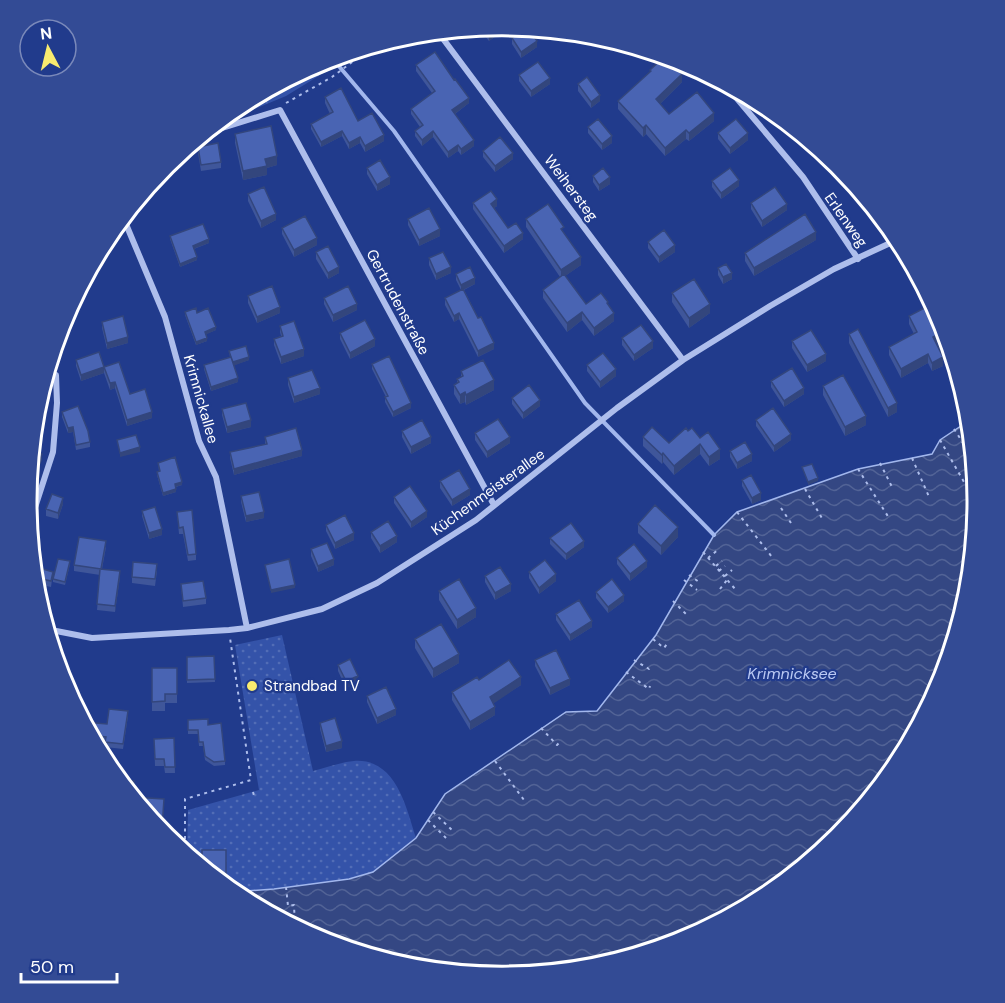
<svg xmlns="http://www.w3.org/2000/svg" width="1005" height="1003" font-family="'DM Sans',sans-serif">
<style>
.grass{fill:url(#grass-dots)}
.forest{fill:url(#forest-crowns)}
.water{fill:url(#water-waves);stroke:#a2b7ed;stroke-width:1.5}
.lines{fill:none;stroke-linecap:round;stroke-linejoin:round}
.stream{stroke:#a2b7ed;stroke-width:4}
.path{stroke:#aebeec;stroke-width:2;stroke-dasharray:3 4.5;stroke-linecap:butt}
.minor{stroke:#aebeec;stroke-width:6}
.wall{fill:#3f569a}
.shaded-wall{fill:#33467d}
.building{fill:#4964b3;stroke:#33467d;stroke-width:1.5}
.poi-dot{fill:#f8eb6f;stroke:#213b8c;stroke-width:2}
.labels{text-anchor:middle;stroke-width:4.5;stroke-linejoin:round;paint-order:stroke}
.street-label{font-size:15px;fill:#fff;stroke:#213b8c}
.poi-label{font-size:15px;fill:#fff;stroke:#213b8c;text-anchor:start}
.water-label{font-size:16px;font-style:italic;fill:#bac9f3;stroke:#213b8c}
.rim{fill:none;stroke:#fff;stroke-width:3}
</style>
<defs>
<pattern id="grass-dots" width="8" height="8" patternUnits="userSpaceOnUse" patternTransform="scale(1.5)"><rect width="8" height="8" fill="#3453a9"/><path d="M2 2h.1M6 6h.1" fill="none" stroke="#526db6" stroke-width="1.8" stroke-linecap="round"/></pattern>
<pattern id="forest-crowns" width="20" height="18" patternUnits="userSpaceOnUse" patternTransform="scale(1.5)"><rect width="20" height="18" fill="#3453a9"/><path d="M2 6a3 3 0 1 1 6 0M12 15a3 3 0 1 1 6 0" fill="none" stroke="#526db6"/></pattern>
<pattern id="water-waves" width="16" height="10" patternUnits="userSpaceOnUse" patternTransform="scale(1.5)"><rect width="16" height="10" fill="#344783"/><path d="M0 5q4-4 8 0t8 0" fill="none" stroke="#526396"/></pattern>
</defs>
<rect width="100%" height="100%" fill="#213b8c"/>
<!-- grass -->
<path class="grass" d="M282,635l31,136c13,-3 28,-9 41,-10 42,-3 52,46 62,77l-43,34 -24,7 -75,10 -43,3 -44,-37 1,-45 71,-20 -24,-145z"/>
<!-- forest -->
<path class="forest" d="M364,48l-78,48 -73,30 25,-20 83,-44z"/>
<!-- water -->
<path class="water" d="M970,420l8,82 -9,93 -27,89 -44,82 -59,72 -72,59 -83,44 -89,27 -92,9 -94,-9 -89,-27 -82,-44 -7,-5 43,-3 75,-10 24,-7 43,-34 29,-44 121,-82 31,-1 59,-76 58,-100 23,-23 121,-43 74,-15 8,-14z"/>
<g class="lines">
<!-- stream -->
<path class="stream" d="M332,58l62,73 191,272 129,132"/>
<!-- path -->
<path class="path" d="M286,103l46,-26 43,-32
M954,429l20,31
M940,440l24,42 3,-1
M912,458l18,41
M880,463l13,26
M858,469l31,49
M805,489l18,31
M781,508l10,15
M737,512l35,45
M703,552l33,38
M708,558l11,-9
M716,566l6,-5
M719,571l6,-5
M689,575l10,7
M725,576l7,-6
M684,580l13,10
M720,589l7,-9
M673,601l13,13
M653,639l11,9 3,-4
M634,660l15,9 2,-3
M626,672l23,17 1,-3
M541,728l16,17 3,-3
M495,761l29,39
M253,792l2,7
M433,812l20,19
M428,820l18,18
M185,854v-55l66,-19 -21,-142
M286,887l2,19 6,-1 1,23"/>
<!-- minor -->
<path class="minor" d="M438,32l245,328
M723,82l80,95 55,82
M203,134l77,-24 214,395
M123,217l42,100 34,124 17,36 31,151
M29,526l24,-74 4,-49 -1,-28 -9,-2
M46,629l46,9 137,-8 18,-2 75,-19 55,-26 99,-63 141,-112 66,-48 87,-54 64,-37 65,-30"/>
</g>
<!-- wall -->
<path class="wall" d="M503,26v5l-14,10 -10,-13z
M512,38l25,9 -16,11 -9,-14z
M416,65l53,38 -14,11 19,32 -13,9 -3,-4 -10,7 -15,-21 -11,9 -7,-10v-5l5,-4 -9,-13v-5l21,-16 -16,-22z
M650,70l32,12 -22,22 9,10 45,7 -25,20 -3,-2 -21,17 -19,-22 -3,3 -25,-28v-8l32,-29z
M519,75l31,9 -19,13 -12,-16z
M578,84l22,17 -9,7 -13,-17z
M325,97l33,24 26,20 -19,11 -5,-9 -11,6 -7,-13 -21,11 -10,-18v-5l19,-10 -5,-11z
M588,127l24,16 -10,7 -14,-17z
M718,133l30,7 -18,14 -12,-15z
M235,134l42,31 -10,3v7l-24,5 -8,-37z
M198,147l23,15v6l-20,3 -3,-18z
M483,151l30,8 -18,13 -12,-15z
M169,162l1,11 -11,1 7,-9z
M367,168l23,16 -13,7 -10,-17z
M593,176l17,8 -11,7 -6,-9z
M712,181l27,5 -18,13 -9,-12z
M248,194l28,26 -15,8 -13,-27z
M473,203l24,3 -3,2 14,20 15,11 -19,14 -31,-44z
M751,203l36,7 -25,17 -11,-18z
M408,219l32,17 -21,10 -11,-21z
M526,219l38,14 17,32 -16,11 21,28 22,1 6,16 -20,15 -12,-16 -15,12 -24,-34v-8l17,-13 -34,-50z
M282,228l35,17 -23,12 -12,-23z
M170,236l39,7 -15,6 3,11 -17,7 -10,-28z
M816,240l-62,36 -9,-15v-8z
M648,242l27,10 -16,11 -11,-15z
M316,252l23,21 -11,6 -12,-20z
M429,258l22,15 -15,7 -7,-15z
M718,268l14,11 -9,5 -5,-9z
M456,274l19,10 -11,6 30,59 -16,8 -19,-38 -5,3 -9,-17v-7l16,-8 -5,-10z
M672,293l38,20 -21,15 -17,-26z
M248,296l32,17 -23,10 -9,-20z
M324,298l33,12 -24,12 -9,-18z
M185,312l12,1 19,17 -10,4 1,7 -11,4 -11,-30z
M909,316l36,23 -8,4 6,23 -11,5 -4,-8 -27,15 -12,-23v-8l25,-13 -5,-10z
M102,322l26,21 -21,6 -5,-21z
M280,326l24,30 -23,8 -7,-19v-6l7,-3 -1,-4z
M340,333l35,13 -25,13 -10,-20z
M849,334l48,78 -9,5 -39,-74z
M622,338l31,10 -19,13 -12,-16z
M792,341l34,20 -19,11 -15,-24z
M229,351l20,9 -15,5 4,17 -27,9 -7,-22v-4l26,-8z
M76,360l28,13 -23,8 -5,-15z
M372,364l39,44 -18,9 -8,-15v-5h1l-14,-28z
M587,365l29,11 -16,12 -13,-17z
M104,367l26,27 22,24 -25,8 -12,-38 -5,2 -6,-17z
M461,371l33,19 -28,15 -1,-3 -5,2 -6,-10v-9l3,-2v-4l4,-2z
M288,378l32,16 -26,9 -6,-18z
M771,381l33,13 -20,13 -13,-20z
M823,386l43,39 -21,11 -22,-41z
M512,398l28,8 -17,13 -11,-15z
M36,408l8,3 -5,19 -5,-1z
M222,409l29,18 -24,6 -5,-18z
M62,412l28,30v5l-14,3 -3,-18 -5,1 -6,-16z
M756,420l35,20 -17,12 -18,-26z
M686,428l34,31 -11,7 -9,-12 -26,21 -11,-13 -1,2 -19,-18v-9l26,6z
M402,431l29,12 -20,11 -9,-17z
M475,433l35,10 -23,15 -12,-18z
M265,437l37,19 -68,19 -4,-17v-6l35,-7z
M730,451l22,10 -15,8 -7,-12z
M158,463l24,22 -6,2v5l-13,4 -6,-21v-3l2,-1z
M742,480l19,20 -9,4 -10,-18z
M440,481l30,14 -18,11 -12,-18z
M241,496l23,22 -18,4 -5,-20z
M394,497l33,20 -16,11 -17,-25z
M63,504l-5,15 -12,-3v-7z
M142,511l20,24 -13,4 -7,-23z
M177,512l19,42v6l-8,1 -5,-27h-4z
M638,524l40,13 -17,18 -23,-22z
M326,525l28,15 -19,9 -9,-18z
M371,532l26,10 -17,11 -9,-15z
M550,538l34,9 -18,13 -16,-16z
M106,547l-4,22 18,8 -5,35 -18,-2 3,-35 -26,-4v-6z
M311,549l23,16 -16,7 -7,-16z
M617,558l30,9 -17,14 -13,-17z
M70,564l-5,21 -12,-3v-3z
M33,566l20,6 -2,15 -9,-2 -3,10 -3,-1z
M157,571l-2,15 -23,-3v-6z
M529,572l27,9 -17,13 -10,-16z
M485,576l26,15 -16,9 -10,-18z
M181,584l25,14v6l-23,3z
M439,591l37,26 -19,12 -18,-29z
M596,592l28,9 -16,12 -12,-15z
M556,614l36,13 -22,14 -14,-21z
M415,639l44,24 -26,15 -18,-30z
M214,656l1,26 -28,1v-26z
M535,660l35,25 -20,10 -15,-29z
M338,665l20,17 -12,6 -8,-17z
M152,668h25v35h-12v8h-13z
M479,680l42,5 -28,18 2,12 -25,15 -18,-30v-8z
M367,696l29,19 -19,9 -10,-22z
M128,716l-5,33 -18,-2v-5l-12,-1 -10,-19 24,2z
M188,720l20,5 17,36v4l-11,1 -9,-6 -2,-14h-4l-1,-12h-10z
M320,723l22,25 -16,4 -6,-23z
M174,738l1,35h-10l-1,-7h-9l-1,-27z
M123,786l10,11 31,2 -2,34z
M226,850v32h-7l-17,-14z"/>
<!-- shaded-wall -->
<path class="shaded-wall" d="M502,26h1v5l-14,10v-6z
M537,41v6l-16,11v-6z
M682,74v8l-26,26v-9z
M550,78v6l-19,13v-6z
M600,95v6l-9,7v-6z
M469,98v5l-17,13v-6z
M714,113v8l-25,20v-8z
M646,125v9l-3,3v-9z
M686,130v9l-21,17v-8z
M342,131v5l-21,11v-5z
M433,131v6l-11,9v-6z
M748,133v7l-18,14v-6z
M384,135v6l-19,11v-6z
M612,136v7l-10,7v-6z
M360,137v6l-11,6v-6z
M474,140v6l-13,9v-6z
M458,145v6l-10,7v-6z
M513,153v6l-18,13v-6z
M277,156v9l-10,3v7l-24,5v-9l22,-12z
M390,177v7l-13,7v-6z
M610,177v7l-11,7v-6z
M739,180v6l-18,13v-6z
M497,199v7l-6,4v-6z
M787,204v6l-25,17v-6z
M276,214v6l-15,8v-7z
M440,229v7l-21,10v-6z
M816,232v8l-62,36v-8z
M523,233v6l-19,14v-7z
M317,238v7l-23,12v-7z
M209,239v4l-16,6v-3z
M675,245v7l-16,11v-6z
M197,257v3l-17,7v-3z
M581,257v8l-20,14v-9z
M339,267v6l-11,6v-6z
M451,267v6l-15,7v-6z
M732,273v6l-9,5v-7z
M475,278v6l-14,7v-6z
M357,304v6l-24,12v-7z
M710,304v9l-21,15v-10z
M280,307v6l-23,10v-6z
M582,312v8l-15,12v-9z
M459,313v6l-5,3v-6z
M614,313v8l-20,15v-8z
M216,327v3l-11,5v-3z
M945,331v8l-12,6v-8z
M128,337v6l-21,6v-6z
M207,338v3l-11,4v-3z
M375,339v7l-25,13v-6z
M653,341v7l-19,13v-6z
M494,343v6l-16,8v-6z
M304,349v7l-23,8v-7z
M826,354v7l-19,11v-7z
M928,354v9l-27,15v-9z
M249,357v3l-16,6v-4z
M943,357v9l-11,5v-8z
M104,367v6l-23,8v-6z
M616,369v7l-16,12v-6z
M238,378v4l-27,9v-4z
M494,380v10l-28,15v-10z
M115,382v6l-5,2v-7z
M320,388v6l-26,9v-6z
M804,388v6l-20,13v-6z
M465,392v10l-5,2v-9z
M540,400v6l-17,13v-6z
M411,403v5l-18,9v-5z
M897,403v9l-9,5v-9z
M44,405v6l-5,19v-5z
M152,412v6l-25,8v-6z
M866,416v9l-21,11v-9z
M251,420v7l-24,6v-6z
M73,427v5l-5,1v-5z
M791,434v6l-17,12v-6z
M431,437v6l-20,11v-7z
M510,437v6l-23,15v-6z
M700,444v10l-26,21v-9z
M140,447v5l-20,5v-4z
M720,449v10l-11,7v-9z
M302,450v6l-68,19v-6z
M663,453v9l-1,2v-9z
M42,454v6l-7,18 -6,1v-7z
M752,454v7l-15,8v-6z
M818,478v3l-10,4v-3z
M182,482v3l-7,2v-3z
M176,489v3l-13,4v-3z
M470,489v6l-18,11v-6z
M761,493v7l-9,4v-6z
M63,498v6l-5,15v-6z
M427,511v6l-16,11v-6z
M264,512v6l-18,4v-6z
M678,527v10l-17,18v-9z
M162,529v6l-13,4v-6z
M354,533v7l-19,9v-6z
M397,536v6l-17,11v-7z
M584,541v6l-18,13v-6z
M334,559v6l-16,7v-6z
M647,561v6l-17,14v-7z
M120,571v6l-5,35v-6z
M556,574v7l-17,13v-6z
M42,579v6l-3,10v-6z
M511,584v7l-16,9v-7z
M295,585v3l-24,5v-3z
M624,595v6l-16,12v-6z
M476,608v9l-19,12v-9z
M592,621v6l-22,14v-6z
M459,654v9l-26,15v-9z
M358,676v6l-12,6v-7z
M521,677v8l-31,21v-9z
M570,679v6l-20,10v-7z
M495,707v8l-25,15v-8z
M396,709v6l-19,9v-6z
M342,741v7l-16,4v-6z"/>
<!-- building -->
<path class="building" d="M502,26l-13,9 -6,-8z
M526,28h2l9,13 -16,11 -9,-14z
M435,52l19,28 1,-1 14,19 -17,12 22,30 -13,9 -3,-4 -10,7 -15,-21 -11,9 -7,-9 8,-6 -12,-16 24,-18 -19,-26z
M665,56l17,18 -26,25 13,15 28,-22 17,21 -25,20 -3,-3 -21,18 -19,-23 -3,3 -25,-27 33,-30 -1,-1z
M538,62l12,16 -19,13 -12,-16z
M587,77l13,18 -9,7 -13,-18z
M341,88l17,33 14,-8 12,22 -19,11 -5,-9 -11,6 -7,-12 -21,11 -10,-18 22,-12 -8,-15z
M598,119l14,17 -10,8 -14,-17z
M736,119l12,14 -18,15 -12,-15z
M271,126l6,30 -12,3 2,7 -24,5 -8,-37z
M500,137l13,16 -18,13 -12,-15z
M218,143l3,19 -20,3 -3,-18z
M380,160l10,17 -13,8 -10,-17z
M169,162l1,4 -6,1z
M603,168l7,9 -11,8 -6,-9z
M730,168l9,12 -18,13 -9,-12z
M264,187l12,27 -15,7 -13,-27z
M775,187l12,17 -25,17 -11,-18z
M491,191l6,8 -6,5 17,24 8,-5 7,10 -19,13 -31,-43z
M548,204l16,23 -3,2 20,28 -20,13 -35,-51z
M429,208l11,21 -21,11 -11,-21z
M805,214l11,18 -62,36 -9,-15z
M305,216l12,22 -23,12 -12,-22z
M203,224l6,15 -16,7 4,11 -17,7 -10,-28z
M664,230l11,15 -16,12 -11,-15z
M328,246l11,21 -11,6 -12,-21z
M443,252l8,15 -15,7 -7,-16z
M726,264l6,9 -9,4 -5,-9z
M470,267l5,11 -14,7 -5,-11z
M564,274l22,30 15,-11 7,9 -1,1 7,10 -20,15 -12,-16 -15,11 -24,-33z
M694,279l16,25 -21,14 -17,-25z
M272,286l8,21 -23,10 -9,-21z
M348,286l9,18 -24,11 -9,-17z
M463,289l15,29 3,-1 13,26 -16,8 -19,-38 -5,3 -9,-18z
M932,304l13,27 -12,6 10,20 -11,6 -4,-9 -27,15 -12,-22 28,-15 -8,-16z
M196,308l1,5 11,-5 8,19 -11,5 2,6 -11,4 -11,-30z
M123,316l5,21 -21,6 -5,-21z
M365,320l10,19 -25,14 -10,-20z
M294,321l10,28 -23,8 -7,-18 9,-3 -3,-10z
M641,325l12,16 -19,14 -12,-17z
M858,329l39,74 -9,5 -39,-74z
M811,330l15,24 -19,11 -15,-24z
M246,346l3,11 -16,5 -2,-5 7,21 -27,9 -7,-22 27,-8 -2,-6z
M99,352l5,15 -23,8 -5,-15z
M603,353l13,16 -16,13 -13,-17z
M389,356l22,47 -18,9 -8,-15 3,-1 -16,-32z
M483,360l11,20 -28,15 -1,-3 -5,3 -6,-10 5,-3 -2,-3 6,-3 -2,-5z
M119,362l11,32 15,-5 7,23 -25,8 -12,-38 -5,1 -6,-16z
M792,368l12,20 -20,13 -13,-20z
M312,370l8,18 -26,9 -6,-19z
M843,375l23,41 -21,11 -22,-41z
M529,385l11,15 -17,13 -11,-15z
M246,403l5,17 -24,7 -5,-18z
M37,404l7,1 -5,20 -5,-1z
M78,406l10,25 2,11 -14,3 -3,-18 -5,1 -6,-16z
M773,408l18,26 -17,12 -18,-26z
M498,419l12,18 -23,15 -12,-19z
M422,420l9,17 -20,10 -9,-16z
M652,427l17,16 17,-15 2,3 4,-3 8,10 8,-6 12,17 -11,8 -9,-13 -26,22 -11,-13 -1,2 -19,-18z
M296,428l6,22 -68,19 -4,-17 37,-8 -2,-7z
M136,435l4,12 -20,6 -3,-13z
M745,442l7,12 -15,9 -7,-12z
M32,449l10,5 -7,17 -6,1z
M175,457l7,25 -7,2 1,5 -13,4 -6,-21 3,-1 -2,-8z
M812,464l6,14 -10,4 -6,-15z
M459,470l11,19 -18,11 -12,-19z
M751,475l10,18 -9,5 -10,-18z
M410,486l17,25 -16,11 -17,-25z
M259,492l5,20 -18,4 -5,-20z
M52,494l11,4 -5,15 -12,-4z
M655,505l23,22 -17,19 -23,-22z
M155,507l7,22 -13,4 -7,-22z
M192,510l4,44 -8,1 -5,-28 -4,1 -2,-16z
M345,515l9,18 -19,10 -9,-18z
M388,521l9,15 -17,10 -9,-14z
M571,523l13,18 -18,13 -16,-16z
M79,537l27,4 -5,28 -27,-4z
M327,543l7,16 -16,7 -7,-17z
M634,544l13,17 -17,13 -13,-16z
M58,559l12,2 -5,21 -12,-3z
M289,559l6,26 -24,5 -6,-25z
M545,560l11,14 -17,14 -10,-16z
M133,562l24,2 -2,15 -23,-2z
M33,566l20,6 -2,9 -9,-2 -3,10 -4,-1z
M500,567l11,17 -16,9 -10,-17z
M100,569l20,2 -5,35 -18,-2z
M459,579l17,29 -19,12 -18,-29z
M612,579l12,16 -16,12 -12,-15z
M203,581l3,17 -23,3 -2,-17z
M579,600l13,21 -22,14 -14,-21z
M441,624l18,30 -26,15 -18,-30z
M556,650l14,29 -20,9 -15,-28z
M214,656l1,23 -28,1v-23z
M350,659l8,17 -12,5 -8,-16z
M509,660l12,17 -31,20 5,10 -25,15 -18,-30 25,-15 2,3z
M152,668h25v26h-12v7l-13,1z
M386,687l10,22 -19,9 -10,-22z
M109,709l19,2 -5,33 -18,-2 1,-5 -16,-2 -7,-13 24,2z
M335,718l7,23 -16,5 -6,-23z
M208,719v6l13,-2 4,38 -11,1 -9,-6 -2,-14h-4l-1,-12h-10v-10z
M174,738l1,29h-10l-1,-8h-9l-1,-20z
M123,780l11,1 -1,16 31,2 -2,29 -5,-1 -34,-41z
M202,850h24v28h-11l-13,-10z"/>
<!-- markers -->
<circle class="poi-dot" cx="252" cy="686" r="6"/>
<g class="labels">
<!-- street labels -->
<g class="street-label">
<text transform="translate(571 188) rotate(53)" y="5">Weihersteg</text>
<text transform="translate(846 220) rotate(55)" y="5">Erlenweg</text>
<text transform="translate(398 302) rotate(62)" y="5">Gertrudenstraße</text>
<text transform="translate(201 399) rotate(74)" y="5">Krimnickallee</text>
<text transform="translate(488 492) rotate(-36)" y="5">Küchenmeisterallee</text>
</g>
<!-- poi labels -->
<g class="poi-label">
<text x="264" y="691">Strandbad TV</text>
</g>
<!-- water labels -->
<g class="water-label">
<text x="792" y="679">Krimnicksee</text>
</g>
</g>
<!-- crop -->
<path d="M0 0H1005V1003H0ZM37 501a465 465 0 1 1 930 0a465 465 0 1 1-930 0Z" fill="#334b95" fill-rule="evenodd"/>
<path class="rim" d="M37 501a465 465 0 1 1 930 0a465 465 0 1 1-930 0Z"/>
<!-- north arrow -->
<g transform="translate(48 48) rotate(353)"><circle r="28" fill="#213b8c" stroke="#7a89ba" stroke-width="1.5"/>
<path d="M0-4.5L10 22L0 15L-10 22Z" fill="#f8eb6f"/>
<text y="-9" font-size="16" font-weight="bold" text-anchor="middle" fill="#ffffff">N</text>
</g>
<!-- scale -->
<path d="M21 973v9h96v-9" fill="none" stroke="#ffffff" stroke-width="3"/>
<text x="30" y="973" font-size="18" fill="#ffffff" stroke="#213b8c" stroke-width="4.5" paint-order="stroke">50 m</text>
</svg>
